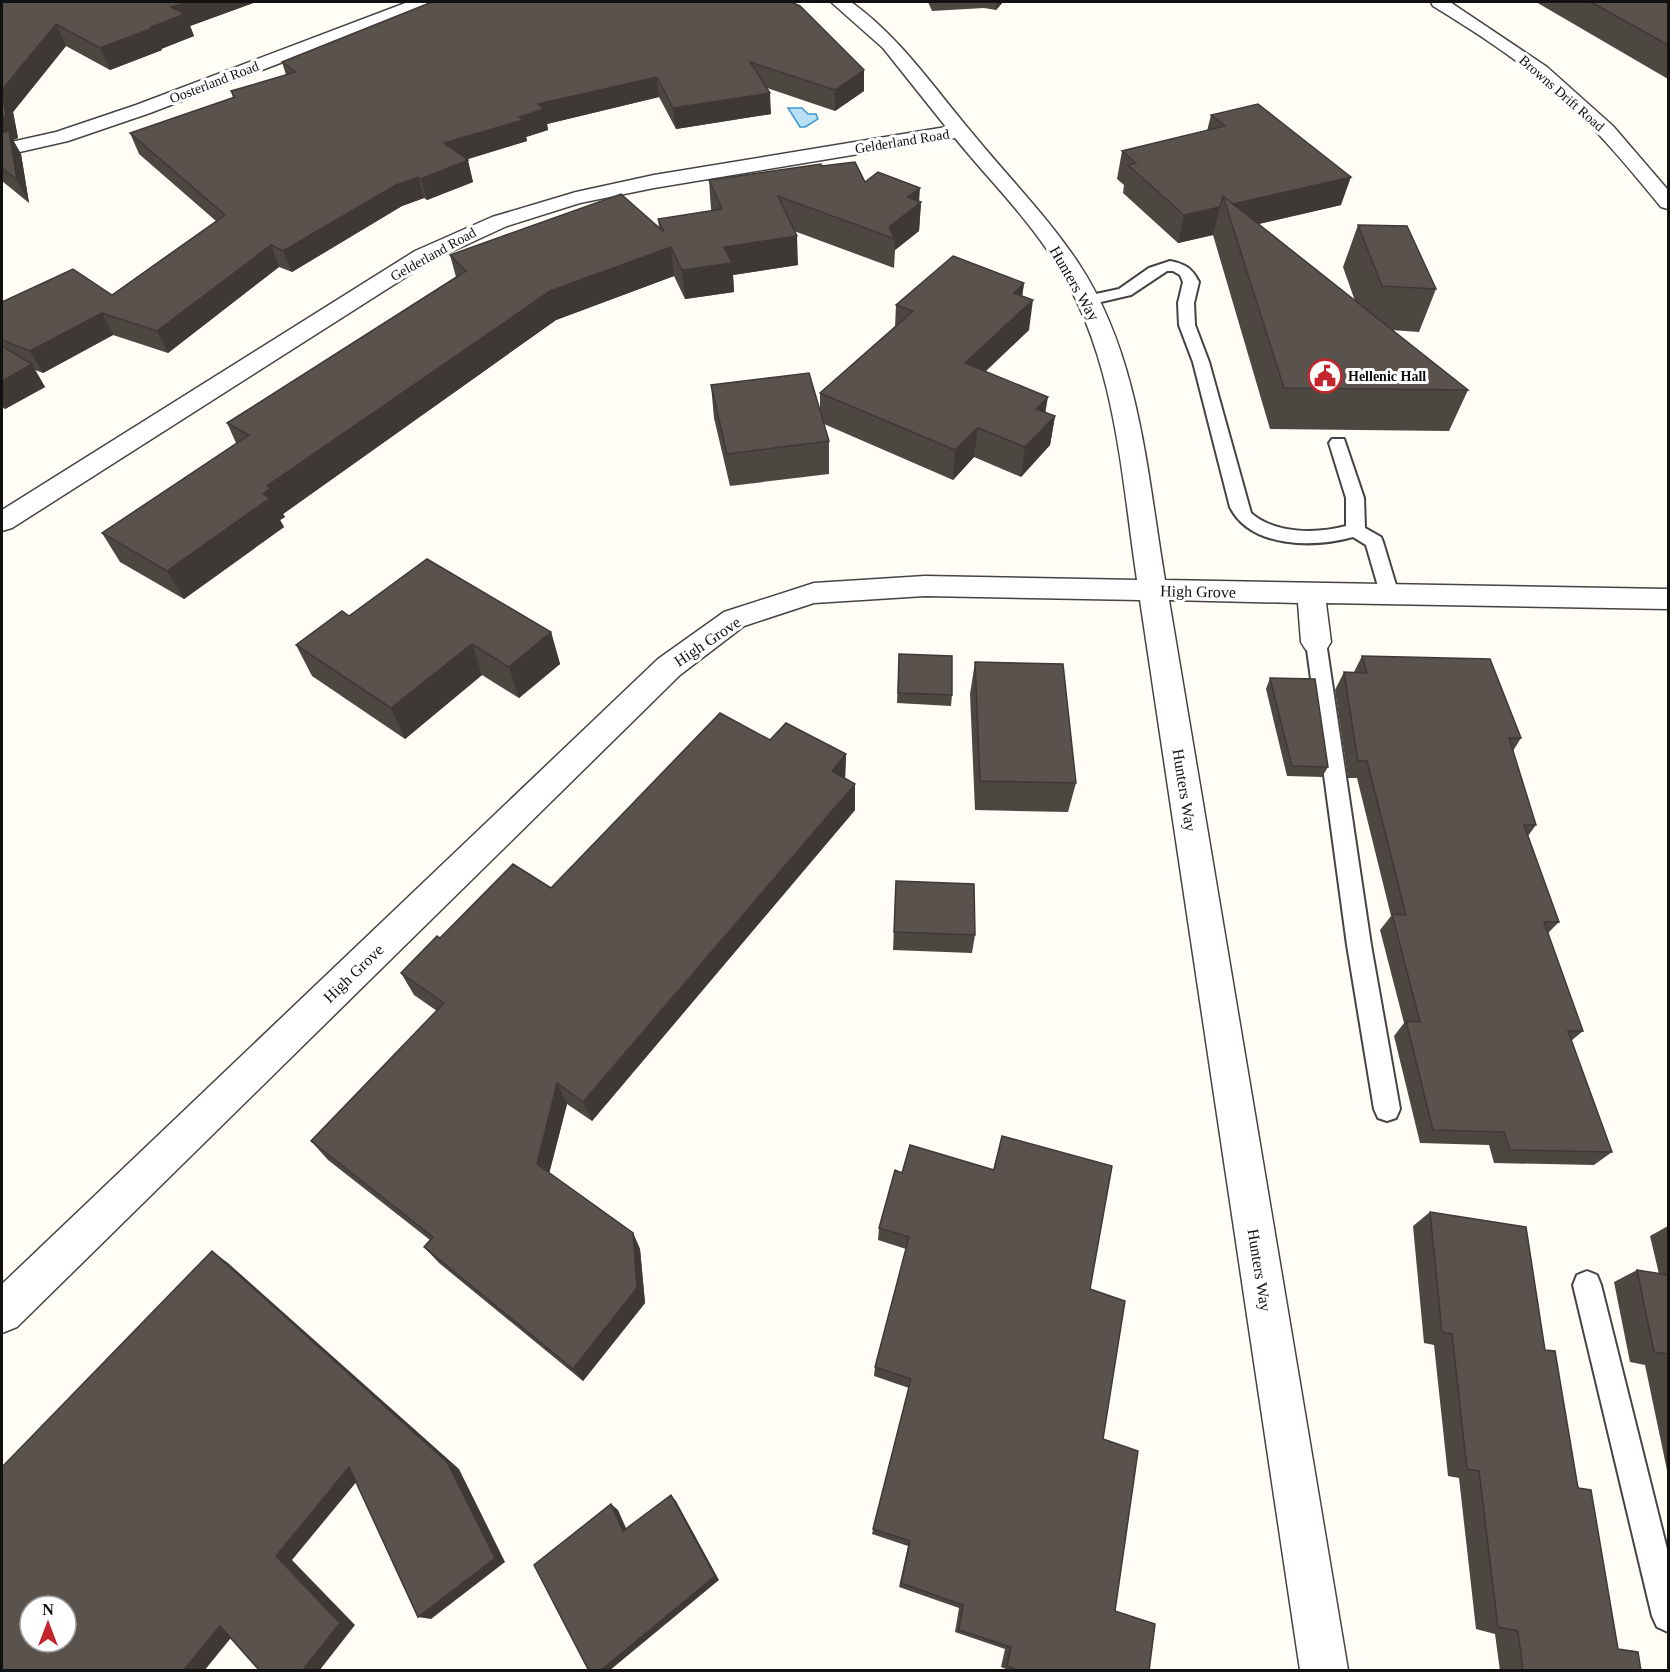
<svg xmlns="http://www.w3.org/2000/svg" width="1670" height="1672" font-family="'Times New Roman',serif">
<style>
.water{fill:#b9e0f7;stroke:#3f96cf;stroke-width:1.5}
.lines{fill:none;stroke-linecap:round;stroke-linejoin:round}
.lane-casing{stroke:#444;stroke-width:4}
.street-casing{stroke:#444;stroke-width:3}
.lane{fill:#fff;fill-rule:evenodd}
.street{fill:#fff;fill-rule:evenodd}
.wall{fill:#4d4742}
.shaded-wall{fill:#3f3936}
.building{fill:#5a524d;stroke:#3f3936;stroke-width:1.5;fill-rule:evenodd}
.labels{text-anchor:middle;stroke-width:6;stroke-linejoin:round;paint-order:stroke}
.far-street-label{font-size:14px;fill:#111;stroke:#fff}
.far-poi-label{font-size:14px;font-weight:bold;fill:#111;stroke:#fff;text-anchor:start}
.street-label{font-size:16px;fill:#111;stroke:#fff}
</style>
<rect width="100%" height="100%" fill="#fffdf5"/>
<!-- water -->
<path class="water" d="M788,108h14l6,6h8l2,5 -13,8h-5z"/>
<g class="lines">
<defs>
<path id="lane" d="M1170,261c15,3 22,7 29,21l-5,21 1,22 14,37 42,151c24,21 66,21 95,13v-28l-17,-55 3,-4h12l20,59 1,30 16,9 2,5 16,53 -3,5 -7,2 -7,-2 -16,-55 -13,-8c-39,11 -103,11 -123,-30l-37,-145 -14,-37 -1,-22 5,-21 -3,-7 -7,-4h-6l-36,24 -43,10 -8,-5 2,-3 37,-8 30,-21z
M1316,635l7,2 3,5 45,303 29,164 -4,9 -9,3 -9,-3 -4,-9 -27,-164 -41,-303 3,-5z
M1587,1271l10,4 4,10 67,268v79l-11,-5 -5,-11 -79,-331 4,-10z"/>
<path id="street" d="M408,2h24l-3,4 -279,107 -82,28 -66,15v-12l54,-12 80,-27z
M831,2h20c49,35 83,86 122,132 35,43 75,83 106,130 61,93 68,209 86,316l503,9v20l-342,-6 5,39 -5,8 -10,3 -10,-3 -5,-8 -3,-39 -129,-3 179,1070h-48l-160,-1070 -215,-4 -111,7 -70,23 -64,49 -663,652 -15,6v-49l656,-625 66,-47 90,-29 111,-7 212,4c-16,-107 -21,-221 -80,-315 -28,-46 -68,-85 -102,-127l-301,50 -74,15 -73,23 -76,35 -419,267 -10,3v-21l413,-259 77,-34 84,-25 78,-17 292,-48 -63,-79z
M1431,2h19l97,65 66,59 55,64v19l-7,-2c-28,-34 -56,-68 -88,-99 -42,-40 -91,-72 -140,-102z"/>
</defs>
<!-- lane casing -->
<use href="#lane" class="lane-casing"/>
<!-- street casing -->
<use href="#street" class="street-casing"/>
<!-- lane -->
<use href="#lane" class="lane"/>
<!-- street -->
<use href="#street" class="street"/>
</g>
<!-- wall -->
<path class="wall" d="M2,2h254l-66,24 4,10 -33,13 1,1 -52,20 -44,-24 -53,66 5,26 -5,2 8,14 8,49 -27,-22z
M432,2l432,68v21l-29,20 -68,-23 4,26 -95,15 -17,-32 -112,27 1,6 -22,7 1,4 -60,18 6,23 -46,18 -3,-2 -22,8 -110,66 -13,-5 -111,86 -55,-18 -70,38 -8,-3 10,17 -40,22 -3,-2v-105l110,-7 104,-74 -77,-67 -9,-21 103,-35 -2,-7 55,-16 -4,-13z
M928,2h75l-7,8 -12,-2 -52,3z
M1536,2h132v77z
M1211,115l130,90 -83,19 97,77 -12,-34 15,-42 78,64 -17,43 -28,-2 77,60 -19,41 -179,-2 -57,-194 -35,8 -55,-50 1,-8 -7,-6 5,-28 85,-20z
M822,166l99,36 -2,29 -24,19 -1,18 -100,-37 4,34 -65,10 1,17 -49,7 -11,-23 -118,44 -273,194 2,3 -5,3 4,7 -100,72 -64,-37 -18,-29 134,-90 -9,-20 229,-146 -6,-22 209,-27 -1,-9 54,-8 -1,-2 -2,-29z
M1024,283l-2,13 7,34 -44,41 60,41 10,4 -5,29 -29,32 -47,-20 -21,23 -129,-56 5,17v33l-99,12 -16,-68 -3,-33 109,26v-18l75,-66 1,-22z
M349,616l202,16 9,32 -41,34 -37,-23 -77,64 -93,-63 -16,-31z
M899,654l53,41 -1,11 -54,-3z
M1362,656l159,82 -8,13 23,74 -8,11 31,86 -11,11 35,98 -12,10 41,111 -18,13 -100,-2 -5,-18 -69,-2 -26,-107 10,-13 -24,-93 11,-14 -34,-138h-9l-13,-88 9,-18h10z
M975,662l101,121 -8,29 -93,-2 -5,-116z
M1270,678l58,89 -6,10 -35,-1 -21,-87z
M770,740l76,14 -1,24 10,32 -263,311 -25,-17 -18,69 84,60 7,16 5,54 -62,78 -144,-118 -15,-16 6,-7 -102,-80 -17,-19 126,-130 -23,-16 -13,-22 39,-35 111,-50z
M896,881l79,54 -3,18 -79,-3z
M1002,1136l88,153 13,150 12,172 34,60h-138l-10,-4 4,-18 -50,-17 4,-24 -60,-21 9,-41 -36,-12 37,-146 -35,-12 1,-9 31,-118 -28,-9 1,-12 23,-55 91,-3z
M1430,1212l115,138 73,299 23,22h-141l-5,-37 -19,-5 -17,-151 -11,-2 -14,-131 -10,-2 -11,-117z
M1668,1226v249l-23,-110 -15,-3 -16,-80 23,-12 22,4 -9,-38z"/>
<!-- shaded-wall -->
<path class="shaded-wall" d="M188,2h68l-66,24 4,10 -33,13 1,1 -52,20 -10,-22 71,-41z
M997,2h6l-7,8z
M56,24l10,22 -53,66 5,26 -5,2 8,14 8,49 -12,-23 -15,-37v-53z
M864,70v21l-29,20v-21z
M657,77l2,20 -112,27 1,6 -22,7 1,4 -78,24 -5,-22 75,-26 19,-13z
M770,93l1,21 -95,15 -3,-21z
M468,160l5,22 -46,18 -6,-21z
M418,177l6,21 -22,8 -110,66 -9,-21 113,-66z
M1351,177l-10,28 -108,25 -7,-24z
M920,188l-1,15 2,-1 -2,29 -24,19v-11l-6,-12 18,-30z
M1220,207l-7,28 -35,8 6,-28z
M797,236l1,29 -65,10 1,17 -49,7 -3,-29 42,-23z
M271,245l8,22 -111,86 -11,-22z
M671,247l3,29 -118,44 -273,194 2,3 -5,3 4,7 -100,72 -17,-28 96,-77 4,-8 283,-195z
M1024,283l-4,29 13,-12 -4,30 -66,63 2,-30 49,-70z
M102,313l11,22 -70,38 -13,-22z
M32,364l13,23 -40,22 -3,-6v-22z
M1048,397l-5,29 -7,-17z
M1055,416l-5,29 -29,32 4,-30z
M978,428l-4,29 -21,23 2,-30z
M551,632l9,32 -41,34 -10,-31z
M472,644l10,31 -77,64 -14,-31z
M846,754l-1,26 -13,-9z
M855,784v26l-263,311 -9,-19z
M557,1083l10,21 -20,78 -10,-18z
M633,1233l7,16 5,54 -62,78 -10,-12z
M212,1251l16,12 231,206 46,93 -74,57 -13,-2 77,-59z
M349,1467l14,7 -71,86 63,65 -36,46h-17l-26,-115z
M671,1495l5,6 43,79 -110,91h-9z
M611,1504l7,6 12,27 -7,-6z
M220,1626l19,2 -35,43h-21z"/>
<!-- building -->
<path class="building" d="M2,2h186l-17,5 14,7 -34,13 2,1 -53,20 -44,-24 -54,66 4,25 -4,2z
M432,2h359l9,4 64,64 -29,20 -85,-28 20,31 -97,15 -16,-31 -119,27 6,5 -25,8 4,3 -79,23 24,17 -47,19 -3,-2 -22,8 -113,66 -12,-6 -114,86 -55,-18 -72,38 -28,-11v-38l71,-33 39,26 113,-80 -95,-82 105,-36 -4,-6 65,-19 -14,-10z
M1591,2h77v43z
M1258,104l93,73 -118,27 -10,-8 -3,11 -36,8 -56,-50 8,-2 -14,-12 103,-25 -14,-11z
M9,131l8,49 -15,-12v-35z
M855,162l10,20 13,-10 42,16 -13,9 14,5 -32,25 6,12 -117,-43 19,40 -73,11 8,16 -50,7 -11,-23 -121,44 -283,195 4,2 -8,6 7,4 -103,73 -65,-38 147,-98 -22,-12 239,-152 -16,-16 171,-61 43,38 -6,-13 64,-10 -13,-29 112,-16 1,2z
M1223,196l245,194 -184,-2z
M1358,225l49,1 29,63 -54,-3z
M953,256l71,27 -10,10 19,7 -68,63 83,34 -12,12 19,7 -30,31 -47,-19 -23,22 -135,-57 93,-82 -17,-6z
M2,346l30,18 -30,17z
M809,373l20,68 -102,13 -16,-69z
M427,559l124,73 -42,35 -37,-23 -81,64 -95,-63 46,-34 7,5z
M899,654l53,2v39l-54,-2z
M1362,656l128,3 31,79h-12l27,87h-12l35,97h-15l39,109h-15l44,121 -102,-2 -6,-18 -71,-2 -27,-109 14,1 -28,-108 14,1 -39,-154h-9l-14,-89 23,1z
M975,662l88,2 13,119 -96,-2z
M1270,678l45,1 13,88 -36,-1z
M720,713l50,27 16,-17 60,31 -14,17 23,13 -272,318 -26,-19 -20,81 96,69 4,55 -64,81 -149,-122 9,-10 -122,-96 133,-138 -43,-30 36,-37 3,2 73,-74 38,24z
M896,881l78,3 1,51 -81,-3z
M1002,1136l110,30 -22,123 35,12 -22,138 35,12 -23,160 40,13 -6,47h-129l-13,-5 4,-19 -52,-17 4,-25 -62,-22 9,-42 -37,-12 38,-150 -36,-12 34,-130 -30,-9 16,-58 7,3 8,-28 84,25z
M1430,1212l96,15 19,123 10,1 23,137 13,2 27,159 20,3 3,19h-118l-5,-40 -20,-4 -19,-156 -12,-2 -15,-135 -10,-2z
M212,1251l235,211 48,96 -77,59 -69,-150 -73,89 64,67 -38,48h-42l-40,-45 -37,45h-181v-204zM30,1606h36v36h-36z
M1637,1270l31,5v79l-14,-2z
M671,1495l44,81 -115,95h-11l-55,-106 77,-61 12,27z"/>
<!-- icons -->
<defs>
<symbol id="civic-ring" viewBox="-11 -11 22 22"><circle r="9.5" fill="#fff" stroke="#c4262e" stroke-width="1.5"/><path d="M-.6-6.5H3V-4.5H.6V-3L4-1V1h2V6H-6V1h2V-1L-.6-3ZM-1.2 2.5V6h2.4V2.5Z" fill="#c4262e"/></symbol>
</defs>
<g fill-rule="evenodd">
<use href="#civic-ring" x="1306" y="357" width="38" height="38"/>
</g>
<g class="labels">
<!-- far-street labels -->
<g class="far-street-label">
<text transform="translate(214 82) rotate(-21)" y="5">Oosterland Road</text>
<text transform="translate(1562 93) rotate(41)" y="5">Browns Drift Road</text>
<text transform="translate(902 141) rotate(-9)" y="5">Gelderland Road</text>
<text transform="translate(433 254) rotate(-29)" y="5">Gelderland Road</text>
</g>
<!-- far-poi labels -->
<g class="far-poi-label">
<text x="1348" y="381">Hellenic Hall</text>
</g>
<!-- street labels -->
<g class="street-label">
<text transform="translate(1075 283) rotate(60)" y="6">Hunters Way</text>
<text transform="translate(1198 591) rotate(1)" y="6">High Grove</text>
<text transform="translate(707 641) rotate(-34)" y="6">High Grove</text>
<text transform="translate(1185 790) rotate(81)" y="6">Hunters Way</text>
<text transform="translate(353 973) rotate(-44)" y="6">High Grove</text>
<text transform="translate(1260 1270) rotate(81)" y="6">Hunters Way</text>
</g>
</g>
<!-- border -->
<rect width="1670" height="1672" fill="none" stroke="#111111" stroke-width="6"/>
<!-- north arrow -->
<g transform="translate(48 1624)"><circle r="28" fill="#ffffff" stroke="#a0a0a0" stroke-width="1.5"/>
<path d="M0-4.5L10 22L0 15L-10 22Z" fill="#c4262e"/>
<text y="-9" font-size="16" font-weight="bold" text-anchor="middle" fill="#111111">N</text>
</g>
</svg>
